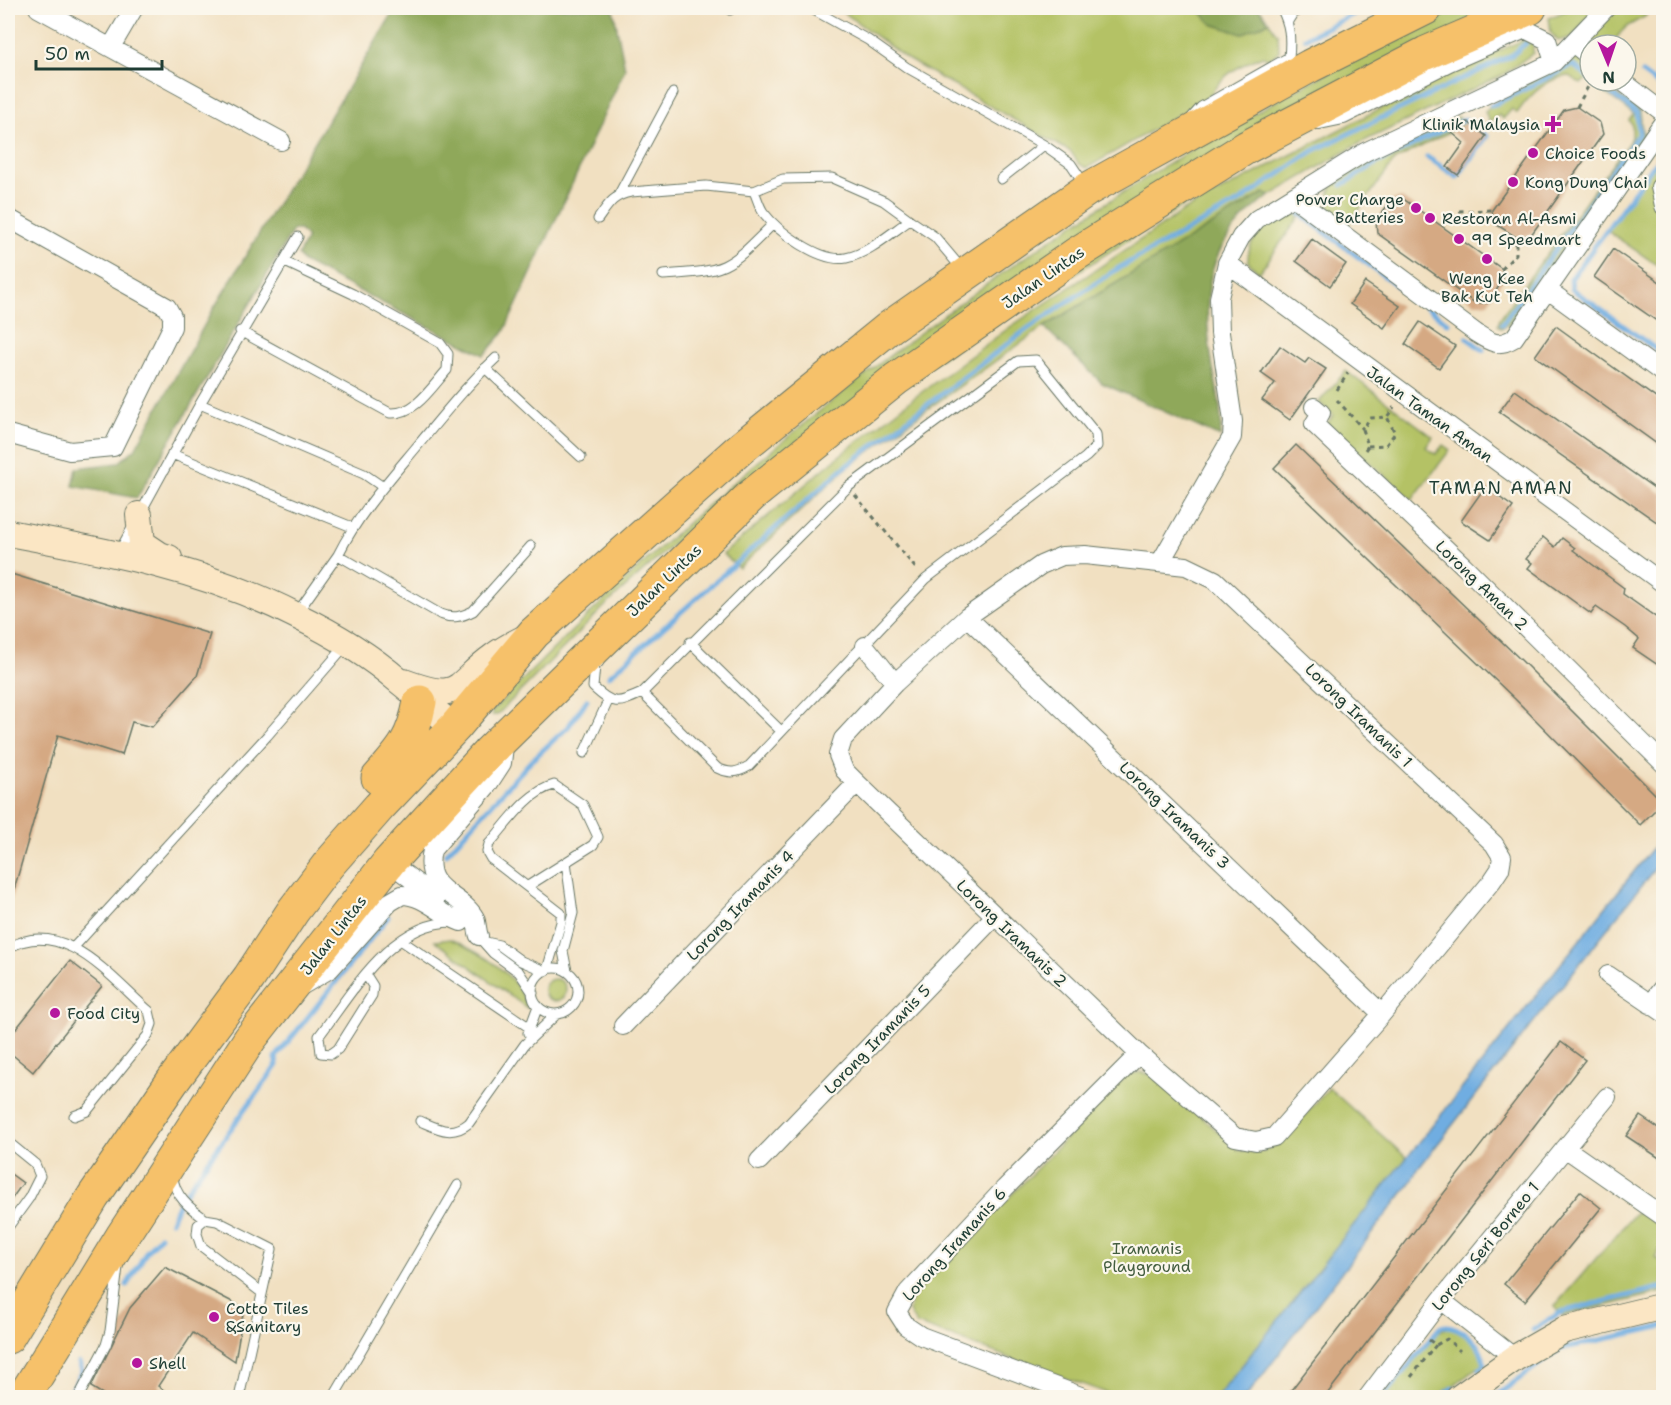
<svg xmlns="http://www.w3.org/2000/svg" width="1671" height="1405" font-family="'Shantell Sans',sans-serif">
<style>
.green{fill:#b4c265;stroke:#6a804c;stroke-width:1.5}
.forest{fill:#8fa85a;stroke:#577247;stroke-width:1.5}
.water{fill:#6fade1;stroke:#47758a;stroke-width:1.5}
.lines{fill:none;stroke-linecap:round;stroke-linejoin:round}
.stream{stroke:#6fade1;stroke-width:5}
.building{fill:#d5a983}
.lane-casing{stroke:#687665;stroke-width:11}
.street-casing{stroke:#687665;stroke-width:20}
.secondary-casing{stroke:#687665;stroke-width:28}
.highway-casing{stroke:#687665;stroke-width:35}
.path{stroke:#687665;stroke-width:3;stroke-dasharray:4.5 4.5;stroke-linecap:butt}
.lane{stroke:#fff;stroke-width:9}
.street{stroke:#fff;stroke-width:18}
.secondary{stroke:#fbe6c4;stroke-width:26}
.highway{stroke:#f6c16b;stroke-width:33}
.poi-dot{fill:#b5179e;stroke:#fbf7ec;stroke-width:2}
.labels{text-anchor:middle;stroke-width:4.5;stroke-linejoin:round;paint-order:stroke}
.poi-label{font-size:16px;fill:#1f3d34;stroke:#fbf7ec;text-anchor:start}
.street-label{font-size:16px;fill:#1f3d34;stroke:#fbf7ec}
.park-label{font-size:16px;fill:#445e40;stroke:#fbf7ec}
.neighbourhood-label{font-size:18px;letter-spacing:1.5px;fill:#1f3d34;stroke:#fbf7ec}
</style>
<rect width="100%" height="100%" fill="#fbf7ec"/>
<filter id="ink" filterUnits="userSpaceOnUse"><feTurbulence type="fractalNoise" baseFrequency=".0167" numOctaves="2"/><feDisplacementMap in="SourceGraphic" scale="12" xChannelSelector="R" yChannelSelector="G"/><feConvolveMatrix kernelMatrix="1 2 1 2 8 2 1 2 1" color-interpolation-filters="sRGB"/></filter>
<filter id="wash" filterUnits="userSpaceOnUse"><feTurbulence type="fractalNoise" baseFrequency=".008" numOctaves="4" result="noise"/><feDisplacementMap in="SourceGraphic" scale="24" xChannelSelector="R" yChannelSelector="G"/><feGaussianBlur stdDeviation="1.35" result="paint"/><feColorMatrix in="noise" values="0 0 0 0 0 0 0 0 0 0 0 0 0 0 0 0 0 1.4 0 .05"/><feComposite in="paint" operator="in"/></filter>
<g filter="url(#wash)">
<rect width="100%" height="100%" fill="#f1e0c1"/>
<!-- green -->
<path class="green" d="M838,8h359l15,16 30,9 27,-11 9,13 1,16 -9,8 -7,-3c-13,5 -29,12 -39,22 -8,7 -11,15 -20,22l-117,68 -8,-4 -8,-12 -164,-93z
M1459,8h37l-762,481 -128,116 -109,110h-5v-4c275,-284 607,-537 967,-703z
M1572,8h24l-24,29 -14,4 -7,-8 -2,-15z
M1616,8h31l-1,8 -20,11 -16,18h-17l-6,-5z
M1525,39l8,4v10l-29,21 -144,69 -90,53 -6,-3 -220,134 -118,83 -83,61 -104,97 -16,-14 116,-98 80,-62 91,-67 178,-119 255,-132z
M1574,56l14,7 2,18h9l41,30 2,21 3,2 -136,190 -8,4 -3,-3 2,-7 132,-180v-12l-3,-6 5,-6 -48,-35 -5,5 -12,-8c-23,1 -40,20 -52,37l-5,-4 -9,10 -4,-4 -9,7 -5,-10 17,-16z
M1458,117l10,5 -73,38 -48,66 -16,-12c-3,-9 -4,-19 1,-27 10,-15 105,-59 126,-70z
M1663,151v118l-57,-39z
M1293,211l7,5 -41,57 -11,-11c-1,-29 23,-39 45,-51z
M1346,371l87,66 -7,10 10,7 7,-9 7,5 -38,50 -85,-76 6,-9 -14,-13z
M450,939c31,14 68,34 77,69l-92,-67z
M544 990a11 11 0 1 1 22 0a11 11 0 1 1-22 0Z
M1141,1072l14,4 84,74 11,2h11l19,-9 49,-55 78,70 -190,239h-99l-202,-73 -7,-13 3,-13 215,-223z
M1637,1211l26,15v19l-8,13 8,5v29l-100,24 -9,-9z
M1448,1327c15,3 35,20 35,37l-46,33h-53l51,-64z"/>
<!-- forest -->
<path class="forest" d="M396,8h217l12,61 -121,263 -20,23 -181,-93 -5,-7 9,-17 -7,-8h-7l-156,268 -64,-12 4,-18 41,-5 17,-14 79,-141z
M1197,8h62l10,14 -27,12 -30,-10z
M1264,193l6,3c-65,44 -70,99 -57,172 4,23 10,45 7,69l-118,-54 -58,-56z"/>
<!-- water -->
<path class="water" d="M1663,835v23l-245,311 -6,12 -166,216h-29z"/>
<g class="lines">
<!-- stream -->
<path class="stream" d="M1305,38l61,-30
M1642,73l22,16
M1491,106l82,-41 17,13
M1664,151l-93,128 1,10 92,66
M1427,157l30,20 30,-41 -23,-16
M1342,185l37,-23 86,-43
M1300,214l148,109
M1502,324l137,-190 -2,-21 -43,-32
M1467,338l16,12
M609,676l232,-206 189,-143 87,-58 122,-67 74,-51 199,-96 14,-12
M446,854l85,-93 37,-34 19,-27
M171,1221l9,-21 97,-135 -1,-8 112,-140
M127,1285l20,-34 13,-15
M1533,1330l28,-18 103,-25
M68,1398l14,-28 -3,-7
M1382,1398l59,-72c20,-2 43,20 43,39l-4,4
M1440,1398l13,-10
M1493,1398l67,-49 104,-23"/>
</g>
<g id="blocks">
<!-- building -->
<path class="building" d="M1577,107l23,16 3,11 -72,101 -15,2 -22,-14 -2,-13 72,-100z
M1468,122l18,14 -28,39 -11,-8 17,-24 -14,-12z
M1402,198l100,71 1,11 -15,23h-13l-98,-70 -1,-13 16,-20z
M1312,239l34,25 -16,22 -34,-25z
M1613,249l51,36v41l-70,-49z
M1365,282l35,24 -16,22 -34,-24z
M1420,322l35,24 -16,22 -34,-24z
M1556,326l108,78v45l-129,-93z
M1280,346l25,17 4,-5 17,11 -36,51 -28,-20 13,-17 -14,-10z
M1515,390l149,105v32l-165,-115z
M1296,445l225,215 142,142 -23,23 -125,-126 -241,-231z
M1485,487l28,20 -23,33 -29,-19z
M1543,537l12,10 7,-9 13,10 -2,2 51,38 -1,6 41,29v46l-31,-21 6,-9 -14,-12 -29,-20 -5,7 -63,-46 4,-5 -6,-4z
M8,573l202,61 -13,42 -45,51 -20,-5 -10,33 -64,-20 -47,165h-3z
M70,961l32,25 -69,86 -25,-21v-12z
M1561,1042l24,18 -47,61 -214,277h-39z
M1640,1116l24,16v29l-38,-25z
M8,1172l15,11 -15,21z
M1580,1191l21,17 -76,93 -21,-17z
M165,1267l79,41 -9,53 -42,-28 -35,53 17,12h-66l-18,-11 39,-79z"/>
</g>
</g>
<g filter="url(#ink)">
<use href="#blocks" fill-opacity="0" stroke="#687665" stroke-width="1.5"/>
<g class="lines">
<defs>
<path id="lane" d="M810,8l58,32 38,27 138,78 27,19 14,21
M730,10l1,-2
M1288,21l5,-8 11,-5
M1192,117l9,-10 88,-50c2,-19 1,-33 -8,-49
M1001,179l43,-34
M754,191c3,7 5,15 9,21 15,20 58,51 83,46 22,-4 46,-26 64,-38
M619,194l54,-101
M598,219c10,-14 15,-24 33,-27l75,-6 48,5 29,-12 49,-1 52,23 26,19 25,17 27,32
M663,275c65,-4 65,-6 110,-51
M240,331l150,82c25,2 41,-25 57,-43l1,-16 -8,-11 -87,-49 -68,-32
M485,368l96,89
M200,404l98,-167
M172,454l180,73
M119,552l81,-148 164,70 19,13
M338,555c21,-42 51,-75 81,-111 25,-30 48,-59 77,-86
M297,613l41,-58 102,59c13,5 21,3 33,-3l58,-65
M690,642l91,89
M599,662l-4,4 -2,21c20,19 25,17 49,6l206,-206 170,-126 18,-1 60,74 1,12 -11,11 -160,122 -177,187c-12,7 -19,8 -32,2l-75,-75
M584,753l24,-52
M566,862l7,51 -10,38 4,20
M528,886l65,-41 5,-8 -15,-32 -29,-20c-27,7 -47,39 -65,59l-2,8 4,7 70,54v9l-14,48
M477,935l16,18 26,19 14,21
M402,941l128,87
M486,942l13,3 22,16 24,10
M74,947l193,-211 79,-91
M8,948c55,-32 102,29 141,63l3,13 -4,11 -61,76 -13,5
M532 991a23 23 0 1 1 46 0a23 23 0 1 1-46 0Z
M366,975l7,11 -1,9 -34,54 -7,5 -10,-1 -2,-17c33,-43 72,-114 134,-114
M528,1033l10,-27
M420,1121c19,8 32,16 49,2l56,-79 32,-30
M8,1142l27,22 5,12 -11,22 -21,29
M173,1176c1,20 17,32 32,43
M78,1398l28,-53 4,-14 8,-64
M239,1398l33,-149 -55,-28 -12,-2 -7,6 -1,9 4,12 61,47
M333,1398l125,-213"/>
<path id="street" d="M38,8l243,133
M1574,44l16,13
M111,47l23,-39
M1622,81l42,32
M1319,120l24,-5 106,-53 76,-33 22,11 7,22
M1664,186l-4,1 4,19
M1294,198l182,135c14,9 22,15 38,5l150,-217
M8,218l159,89 5,9v11l-59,120 -43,4 -62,-17
M1227,263l437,321
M1548,290l116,84
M1314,407l7,6 -7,11 150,142 200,198
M1085,555l101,11 29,14 279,264 8,13 -2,12 -8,12 -110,133 -108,123 -18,4 -21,-4 -96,-83 -282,-271 -13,-13 -6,-15 5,-16 52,-56 72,-66 74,-52 21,-9z
M1160,563l72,-126 1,-16 -13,-88 -1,-35 8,-35 14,-26 16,-18 108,-67 189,-90 52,-54
M967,617l415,397
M865,646l30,37
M389,862l47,36
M479,936c-2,-5 -2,-13 -4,-18 -14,-26 -53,-25 -43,-68l55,-64 15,-23 3,-25
M1608,975l56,38
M303,985l27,-16 60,-67 12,-7c22,0 38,20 59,27
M1650,1004l14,-18
M623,1026l234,-243
M1565,1148l99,69
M759,1161l235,-244
M1441,1300l74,58
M1086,1398l-165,-62 -15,-10 -9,-14 11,-20 97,-104 134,-134
M1367,1398l74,-98 166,-203"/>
<path id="secondary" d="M139,515l3,28 18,12 9,3
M8,533c98,18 197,36 287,82 35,17 74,40 104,66 19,15 36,31 56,46
M404,682c59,22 49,3 90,-26 9,-7 19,-12 29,-17
M1459,1398l56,-40 49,-28 100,-24"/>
<path id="highway" d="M378,778c25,-28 35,-39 42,-76
M8,1337l85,-140 79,-115 77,-104 44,-67 35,-46 51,-58 76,-80 79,-94 207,-185 149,-121 198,-138 222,-123 116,-58
M23,1398l100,-163 127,-196 139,-177 100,-110 262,-256 145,-117 180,-125 171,-107 179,-94 104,-45"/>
</defs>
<!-- lane casing -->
<use href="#lane" class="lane-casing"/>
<!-- street casing -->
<use href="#street" class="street-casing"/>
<!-- secondary casing -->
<use href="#secondary" class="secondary-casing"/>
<!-- highway casing -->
<use href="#highway" class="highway-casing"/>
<!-- path -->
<path class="path" d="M1577,107l14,-26
M1459,211l33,-1
M1502,269l14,-15v-17
M1337,390l11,-17
M1337,400l26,29
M1368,446l18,-1 9,-12 -8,-16
M1365,450l3,-4 -5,-17 7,-11 17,-1 7,-10
M855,495l63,76
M1429,1340l7,5 11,-6 13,12
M1411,1377l25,-32"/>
<!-- lane -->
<use href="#lane" class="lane"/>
<!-- street -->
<use href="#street" class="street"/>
<!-- secondary -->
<use href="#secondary" class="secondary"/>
<!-- highway -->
<use href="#highway" class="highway"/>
</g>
</g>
<!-- markers -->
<g class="poi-dot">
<path d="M1550 115h6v6h6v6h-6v6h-6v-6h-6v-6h6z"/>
<circle cx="1533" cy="153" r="6"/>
<circle cx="1513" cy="182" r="6"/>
<circle cx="1416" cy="208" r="6"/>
<circle cx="1430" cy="218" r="6"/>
<circle cx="1459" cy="239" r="6"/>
<circle cx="1487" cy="259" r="6"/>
<circle cx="55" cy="1013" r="6"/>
<circle cx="214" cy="1317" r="6"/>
<circle cx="137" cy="1363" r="6"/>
</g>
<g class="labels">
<!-- poi labels -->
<g class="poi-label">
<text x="1540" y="130" text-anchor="end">Klinik Malaysia</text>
<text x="1545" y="159">Choice Foods</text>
<text x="1525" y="188">Kong Dung Chai</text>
<text x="1404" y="205" text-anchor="end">Power Charge<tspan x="1404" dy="18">Batteries</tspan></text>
<text x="1442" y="224">Restoran Al-Asmi</text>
<text x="1471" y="245">99 Speedmart</text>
<text x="1487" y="284" text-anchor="middle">Weng Kee<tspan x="1487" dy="18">Bak Kut Teh</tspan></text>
<text x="67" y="1019">Food City</text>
<text x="226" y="1314">Cotto Tiles<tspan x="226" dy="18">&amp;Sanitary</tspan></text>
<text x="149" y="1369">Shell</text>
</g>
<!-- street labels -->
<g class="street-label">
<text transform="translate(1043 277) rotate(-35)" y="6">Jalan Lintas</text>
<text transform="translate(1430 414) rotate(36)" y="6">Jalan Taman Aman</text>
<text transform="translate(664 580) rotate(-44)" y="6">Jalan Lintas</text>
<text transform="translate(1482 585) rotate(44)" y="6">Lorong Aman 2</text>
<text transform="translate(1359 715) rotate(44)" y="6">Lorong Iramanis 1</text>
<text transform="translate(1175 815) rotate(44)" y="6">Lorong Iramanis 3</text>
<text transform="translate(740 905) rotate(-46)" y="6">Lorong Iramanis 4</text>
<text transform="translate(1012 933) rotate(44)" y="6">Lorong Iramanis 2</text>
<text transform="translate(333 935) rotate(-52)" y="6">Jalan Lintas</text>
<text transform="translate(877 1039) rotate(-46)" y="6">Lorong Iramanis 5</text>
<text transform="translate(954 1244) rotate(-48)" y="6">Lorong Iramanis 6</text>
<text transform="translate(1485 1246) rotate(-51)" y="6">Lorong Seri Borneo 1</text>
</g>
<!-- park labels -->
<g class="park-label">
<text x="1147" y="1254">Iramanis<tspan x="1147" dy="18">Playground</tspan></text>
</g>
<!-- neighbourhood labels -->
<g class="neighbourhood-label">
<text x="1501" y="494">TAMAN AMAN</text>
</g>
</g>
<!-- margin -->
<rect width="1671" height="1405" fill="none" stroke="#fbf7ec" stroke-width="30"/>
<!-- north arrow -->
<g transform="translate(1608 63) rotate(178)"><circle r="28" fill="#fbf7ec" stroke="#a3ada2" stroke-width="1.5"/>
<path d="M0-4.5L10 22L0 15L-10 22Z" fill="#b5179e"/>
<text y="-9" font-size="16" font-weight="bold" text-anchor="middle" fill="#1f3d34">N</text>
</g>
<!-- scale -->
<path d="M36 60v9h126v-9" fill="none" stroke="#1f3d34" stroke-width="3"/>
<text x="45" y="60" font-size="18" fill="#1f3d34" stroke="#fbf7ec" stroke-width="4.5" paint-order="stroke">50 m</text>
</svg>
